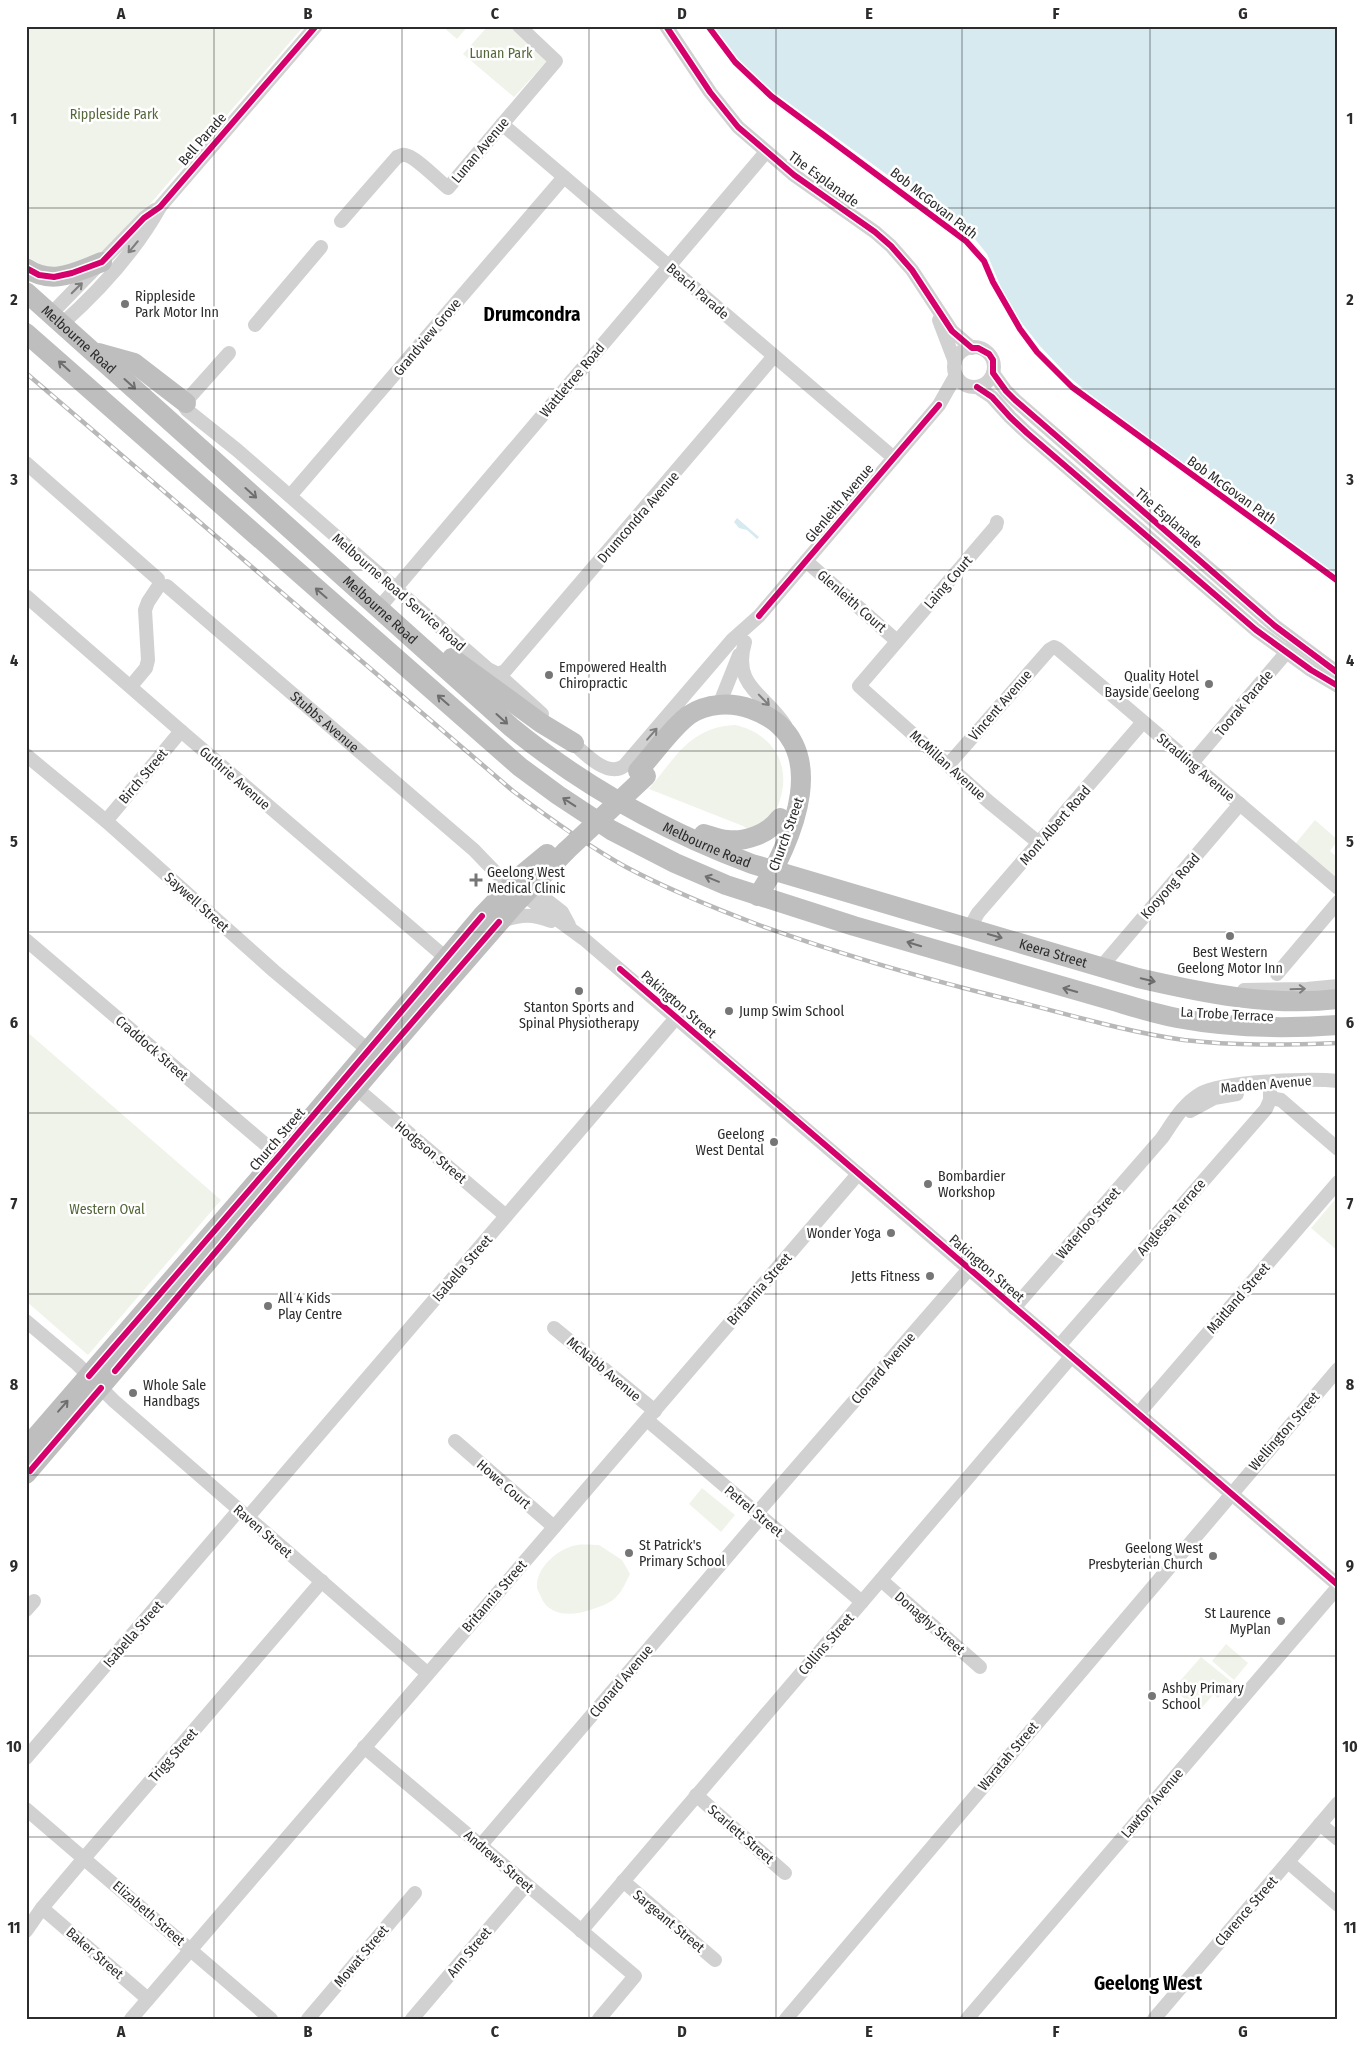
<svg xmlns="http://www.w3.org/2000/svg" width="1364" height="2045" font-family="'Fira Sans Condensed',sans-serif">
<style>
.green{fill:#f0f3ea}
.water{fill:#d6eaf0}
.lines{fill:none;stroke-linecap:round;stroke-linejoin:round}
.minor{stroke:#d1d1d1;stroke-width:14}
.highway{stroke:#bebebe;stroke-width:20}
.rail-casing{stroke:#b8b8b8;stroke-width:4.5}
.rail{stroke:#fff;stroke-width:2.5;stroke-dasharray:8;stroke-linecap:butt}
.highway-bridge{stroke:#bebebe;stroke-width:20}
.cycleway-casing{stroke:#fff;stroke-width:9}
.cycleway{stroke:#d6006c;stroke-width:6}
.oneway{stroke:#7e7e7e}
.oneway2{stroke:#6e6e6e}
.grid{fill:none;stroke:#2c2c2c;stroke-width:1;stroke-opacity:0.55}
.poi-dot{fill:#767676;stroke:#fff;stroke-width:2}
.labels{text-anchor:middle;stroke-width:5;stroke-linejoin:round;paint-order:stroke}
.park-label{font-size:14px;fill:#55673a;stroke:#fff}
.street-label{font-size:14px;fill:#2c2c2c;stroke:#fff}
.poi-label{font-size:14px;fill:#2c2c2c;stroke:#fff;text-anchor:start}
.district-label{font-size:19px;font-weight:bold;fill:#000;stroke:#fff}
.neatline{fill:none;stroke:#2c2c2c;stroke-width:2}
.grid-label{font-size:16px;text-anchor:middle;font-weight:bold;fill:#2c2c2c}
</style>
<rect width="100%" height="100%" fill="#fff"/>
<!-- green -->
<path class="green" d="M26,26h278l-173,200 -35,31 -24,11 -27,-1 -19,-11z
M442,26h26l-11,13z
M488,26h27l33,34 -34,37 -51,-43z
M735,725c29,6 51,29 48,60 -1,13 -7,25 -12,37l-19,10 -9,-6 -94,-37c26,-31 41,-62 86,-64z
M1315,820l23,20 -8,11 8,7v22l-43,-36z
M26,1031l195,169 -133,155 -62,-54z
M1338,1196v55l-27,-23z
M702,1488l33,27 -14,17 -32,-28z
M599,1545l23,15 8,14c-11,23 -14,28 -40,36 -17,6 -41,7 -49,-13 -1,-3 -4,-7 -4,-10 -1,-20 22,-39 40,-42 7,-1 15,0 22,0z
M1226,1644l22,19 -14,17 -22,-19z
M1201,1657l31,25 -14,16 -17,-14 12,11 -14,16 -26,-22z"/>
<!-- water -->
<path class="water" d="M712,26h626v555l-223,-166 -46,-38 -30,-32 -18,-23 -16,-25 -18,-43 -12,-15 -204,-149 -35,-31z
M737,518l22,19 -2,2 -10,-9 -8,-2 -5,-6z"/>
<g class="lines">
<!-- minor -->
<g class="minor">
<path d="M666,26l44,66 28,35 56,48 81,57 16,14 21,24 40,61 20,17"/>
<path d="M502,124l392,334"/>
<path d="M341,221l56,-64c3,-1 5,-3 8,-2 10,1 34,26 43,33l108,-127 -37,-35"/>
<path d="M51,314l93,-96 11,-8"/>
<path d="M939,320l16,42"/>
<path d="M62,324c37,-33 74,-74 98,-117l156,-181"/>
<path d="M255,325l66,-78"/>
<circle cx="974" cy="367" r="20"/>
<path d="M229,353l-42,47 -2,7 2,3 50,40 251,219 10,5 44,40"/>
<path d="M993,373l13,18 9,9 260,226 63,47"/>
<path d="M977,387l15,10 18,20 17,16 229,197 55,40 27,16"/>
<path d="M26,463l132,116"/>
<path d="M290,496l274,-319"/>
<path d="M997,522l-1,4 -137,160 130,116 50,41"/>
<path d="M806,561l91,80"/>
<path id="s1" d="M167,586l307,264 24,25 13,10"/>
<path d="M26,596l155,135 265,227"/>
<path d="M379,608l387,-456"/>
<path d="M745,642c-13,44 19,51 40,83"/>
<path d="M498,674l7,-3 269,-315"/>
<path d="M131,686l15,-18 2,-8 -3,-50 3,-8 10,-15"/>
<path d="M719,705l20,-50"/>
<path d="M567,737c13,12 39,42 57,29l108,-126 27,-24 47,-55 133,-156 17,-30"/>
<path d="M26,755l80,66 168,150 94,79"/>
<path d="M1192,763l100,-117"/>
<path d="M948,765l101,-115 5,-3 4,2 280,239"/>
<path d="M106,821l75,-90"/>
<path d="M530,887l32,25 7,13"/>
<path d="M524,895l60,44 754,646"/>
<path d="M502,921c19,-7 31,-7 49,0"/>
<path d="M969,929l9,-16 165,-191"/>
<path d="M26,940l253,216"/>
<path d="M1101,967l139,-163"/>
<path d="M1277,974l61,-72"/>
<path d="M1244,990l63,-1 31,-3"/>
<path d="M356,1088l150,128"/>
<path d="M1270,1098l11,2 57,49"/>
<path d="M1190,1111l24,-13 23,-4"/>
<path d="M1014,1308l148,-170c11,-16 21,-34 38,-44 21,-13 111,-16 138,-13"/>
<path d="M26,1321l51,43 37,37 313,272"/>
<path d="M554,1328l101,83"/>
<path d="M1059,1346l207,-237 4,-9v-17"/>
<path d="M1138,1414l200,-232"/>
<path d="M647,1420l215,182"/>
<path d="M455,1441l99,86"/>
<path d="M757,1513l212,-244"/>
<path d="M248,1517l428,-499"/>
<path d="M881,1580l99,87"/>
<path d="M26,1610l8,-9"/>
<path d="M364,1747l271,229 -36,43"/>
<path d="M26,1758l213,-248"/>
<path d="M696,1795l89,78"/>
<path d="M26,1809l245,210"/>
<path d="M1320,1824l18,15"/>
<path d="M481,1845l280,-328"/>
<path d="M1288,1862l50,43"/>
<path d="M623,1881l92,79"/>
<path d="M42,1908l106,91"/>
<path d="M26,1931l16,-23 38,-45 242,-282"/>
<path d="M581,1931l490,-574"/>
<path d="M131,2019l727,-845"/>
<path d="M308,2019l107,-126"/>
<path d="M412,2019l114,-134"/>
<path d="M786,2019l552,-650"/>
<path d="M967,2019l371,-432"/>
<path d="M1154,2019l184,-216"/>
</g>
<!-- highway -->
<g class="highway">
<path d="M26,268c27,18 49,4 76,-6"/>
<path id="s2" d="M26,292l485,435c72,59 153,104 241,137l386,114c65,15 132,29 200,21"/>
<path d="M26,333l494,434 38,28 53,35 64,33 51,22 128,41 263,76c20,6 39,12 60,16 53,10 107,11 161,7"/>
<path d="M98,353l36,10 52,40"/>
<path d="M452,658l89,65 33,20"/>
<path d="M638,771c15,-16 34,-44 51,-56 18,-12 42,-13 62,-6 87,31 41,134 7,187"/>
<path d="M704,834c7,2 15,5 23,6 18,2 42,-6 53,-22"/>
<path d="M26,1448l253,-292 203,-240 36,-38 29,-24"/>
<path d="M26,1474l397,-464 93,-107 50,-52"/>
</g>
<defs>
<path id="rail" d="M26,373l487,418c36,27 73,54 113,76 43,23 88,41 133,58 78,28 156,51 236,71 63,15 125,35 189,44 51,6 102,5 154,3"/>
</defs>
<!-- rail casing -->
<use href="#rail" class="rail-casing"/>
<!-- rail -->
<use href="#rail" class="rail"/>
<!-- highway-bridge -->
<path class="highway-bridge" d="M566,851l80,-75"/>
<defs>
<path id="cycleway" d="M666,26l44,66 28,35 56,48 81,57 16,14 21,24 40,61 20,17h6l11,6 4,6v13l13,18 9,9 260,226 63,47
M708,26l27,36 36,34 195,145 18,20 9,21 27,47 17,23 35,35 266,194
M26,268l13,7 15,2 18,-4 30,-11 42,-44 16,-11 156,-181
M977,387l15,10 18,20 17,16 229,197 55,40 27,16
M759,616l180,-211
M620,969l718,616
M115,1371l180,-213 204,-236
M89,1376l190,-220 203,-240
M30,1471l71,-83"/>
</defs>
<!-- cycleway casing -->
<use href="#cycleway" class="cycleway-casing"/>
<!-- cycleway -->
<use href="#cycleway" class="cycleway"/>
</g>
<!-- one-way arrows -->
<defs><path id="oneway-shaft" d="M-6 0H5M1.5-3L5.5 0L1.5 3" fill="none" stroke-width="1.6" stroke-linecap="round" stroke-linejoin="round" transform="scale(1.25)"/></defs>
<g class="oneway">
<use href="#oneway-shaft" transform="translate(133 247) rotate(130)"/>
<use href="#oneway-shaft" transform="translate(77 288) rotate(-45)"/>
<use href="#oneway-shaft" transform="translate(764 700) rotate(46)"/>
<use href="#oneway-shaft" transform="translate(652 734) rotate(-49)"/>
<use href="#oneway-shaft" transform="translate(1298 989) rotate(-2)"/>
</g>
<g class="oneway2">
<use href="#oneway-shaft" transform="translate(64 366) rotate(-138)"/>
<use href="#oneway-shaft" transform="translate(130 384) rotate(42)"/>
<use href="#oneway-shaft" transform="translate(251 493) rotate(42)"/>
<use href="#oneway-shaft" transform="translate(321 593) rotate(-139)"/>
<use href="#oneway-shaft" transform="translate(443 700) rotate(-139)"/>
<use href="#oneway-shaft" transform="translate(502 719) rotate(42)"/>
<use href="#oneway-shaft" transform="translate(569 802) rotate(-147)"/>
<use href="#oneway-shaft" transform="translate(712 879) rotate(-158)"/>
<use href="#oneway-shaft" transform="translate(995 936) rotate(16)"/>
<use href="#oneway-shaft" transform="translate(914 944) rotate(-163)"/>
<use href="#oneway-shaft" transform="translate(1148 980) rotate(13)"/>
<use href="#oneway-shaft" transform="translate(1070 990) rotate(-164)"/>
<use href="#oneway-shaft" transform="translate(63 1406) rotate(-49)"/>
</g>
<!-- grid -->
<path class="grid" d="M214,26v1993M402,26v1993M589,26v1993M776,26v1993M962,26v1993M1150,26v1993M26,208h1312M26,389h1312M26,570h1312M26,751h1312M26,932h1312M26,1113h1312M26,1294h1312M26,1475h1312M26,1656h1312M26,1837h1312"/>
<!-- markers -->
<g class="poi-dot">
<circle cx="125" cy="304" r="5"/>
<circle cx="549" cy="675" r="5"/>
<circle cx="1209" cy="684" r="5"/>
<path d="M473.5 872.5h5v5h5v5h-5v5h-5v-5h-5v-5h5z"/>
<circle cx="1230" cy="936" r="5"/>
<circle cx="579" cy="991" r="5"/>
<circle cx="729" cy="1011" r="5"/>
<circle cx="774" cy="1142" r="5"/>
<circle cx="928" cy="1184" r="5"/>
<circle cx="891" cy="1233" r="5"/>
<circle cx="930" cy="1276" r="5"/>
<circle cx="268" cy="1306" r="5"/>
<circle cx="133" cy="1393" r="5"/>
<circle cx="629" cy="1553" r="5"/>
<circle cx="1213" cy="1556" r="5"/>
<circle cx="1281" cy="1621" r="5"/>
<circle cx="1152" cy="1696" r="5"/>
</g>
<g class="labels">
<!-- park labels -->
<g class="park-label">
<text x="501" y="58">Lunan Park</text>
<text x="114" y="119">Rippleside Park</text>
<text x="107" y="1214">Western Oval</text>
</g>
<!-- street labels -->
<g class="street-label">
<text transform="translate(202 139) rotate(-49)" y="5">Bell Parade</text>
<text transform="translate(480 150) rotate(-50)" y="5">Lunan Avenue</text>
<text transform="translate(824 179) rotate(36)" y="5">The Esplanade</text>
<text transform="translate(934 203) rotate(38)" y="5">Bob McGovan Path</text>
<text transform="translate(698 291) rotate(41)" y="5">Beach Parade</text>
<text transform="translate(427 337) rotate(-50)" y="5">Grandview Grove</text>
<text dy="5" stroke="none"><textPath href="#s2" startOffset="71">Melbourne Road</textPath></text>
<text transform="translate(572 380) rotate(-50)" y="5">Wattletree Road</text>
<text transform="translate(1232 490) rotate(36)" y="5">Bob McGovan Path</text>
<text transform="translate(839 503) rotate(-50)" y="5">Glenleith Avenue</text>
<text transform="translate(638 517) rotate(-49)" y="5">Drumcondra Avenue</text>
<text transform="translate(1169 518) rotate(41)" y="5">The Esplanade</text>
<text transform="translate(948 582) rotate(-49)" y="5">Laing Court</text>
<text transform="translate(399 592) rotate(41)" y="5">Melbourne Road Service Road</text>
<text transform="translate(852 601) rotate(41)" y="5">Glenleith Court</text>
<text dy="5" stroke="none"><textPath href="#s2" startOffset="476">Melbourne Road</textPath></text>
<text transform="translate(1244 703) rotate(-50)" y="5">Toorak Parade</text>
<text transform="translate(1000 705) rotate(-49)" y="5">Vincent Avenue</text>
<text dy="5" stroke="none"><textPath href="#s1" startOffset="208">Stubbs Avenue</textPath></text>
<text transform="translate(948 765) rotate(42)" y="5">McMillan Avenue</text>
<text transform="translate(1196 767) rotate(40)" y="5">Stradling Avenue</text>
<text transform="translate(143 776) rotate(-50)" y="5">Birch Street</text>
<text transform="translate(235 778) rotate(41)" y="5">Guthrie Avenue</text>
<text transform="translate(1055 825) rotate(-49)" y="5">Mont Albert Road</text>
<text transform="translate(786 834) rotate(-70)" y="5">Church Street</text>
<text dy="5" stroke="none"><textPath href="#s2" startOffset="881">Melbourne Road</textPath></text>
<text transform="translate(1170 886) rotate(-49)" y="5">Kooyong Road</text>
<text transform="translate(197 902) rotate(42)" y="5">Saywell Street</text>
<text dy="5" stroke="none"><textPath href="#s2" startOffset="1244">Keera Street</textPath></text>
<text transform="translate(679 1004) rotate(41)" y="5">Pakington Street</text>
<text transform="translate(1227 1014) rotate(3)" y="5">La Trobe Terrace</text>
<text transform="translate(152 1048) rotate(41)" y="5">Craddock Street</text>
<text transform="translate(1266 1084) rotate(-5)" y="5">Madden Avenue</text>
<text transform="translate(277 1139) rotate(-50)" y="5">Church Street</text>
<text transform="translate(431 1152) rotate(40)" y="5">Hodgson Street</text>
<text transform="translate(1171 1217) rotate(-49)" y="5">Anglesea Terrace</text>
<text transform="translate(1088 1223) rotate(-49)" y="5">Waterloo Street</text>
<text transform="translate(462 1268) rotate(-49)" y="5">Isabella Street</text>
<text transform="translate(987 1268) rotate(41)" y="5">Pakington Street</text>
<text transform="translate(759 1289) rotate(-49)" y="5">Britannia Street</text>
<text transform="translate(1238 1298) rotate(-49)" y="5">Maitland Street</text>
<text transform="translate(883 1368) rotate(-49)" y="5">Clonard Avenue</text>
<text transform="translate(604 1369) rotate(40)" y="5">McNabb Avenue</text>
<text transform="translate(1284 1431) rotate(-49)" y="5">Wellington Street</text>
<text transform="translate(504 1484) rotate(41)" y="5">Howe Court</text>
<text transform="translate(754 1511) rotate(40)" y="5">Petrel Street</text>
<text transform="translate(263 1531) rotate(41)" y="5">Raven Street</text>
<text transform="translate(494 1596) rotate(-49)" y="5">Britannia Street</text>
<text transform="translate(930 1623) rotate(41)" y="5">Donaghy Street</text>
<text transform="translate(133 1634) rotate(-49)" y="5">Isabella Street</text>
<text transform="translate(826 1644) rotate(-49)" y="5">Collins Street</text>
<text transform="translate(621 1681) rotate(-50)" y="5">Clonard Avenue</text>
<text transform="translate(173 1755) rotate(-49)" y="5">Trigg Street</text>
<text transform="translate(1008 1756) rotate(-50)" y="5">Waratah Street</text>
<text transform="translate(1152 1803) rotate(-49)" y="5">Lawton Avenue</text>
<text transform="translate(741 1834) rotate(41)" y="5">Scarlett Street</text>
<text transform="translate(499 1861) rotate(41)" y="5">Andrews Street</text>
<text transform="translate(1246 1911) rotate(-49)" y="5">Clarence Street</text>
<text transform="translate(149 1913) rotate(41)" y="5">Elizabeth Street</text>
<text transform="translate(669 1921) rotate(40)" y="5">Sargeant Street</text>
<text transform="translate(469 1952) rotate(-50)" y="5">Ann Street</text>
<text transform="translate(95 1953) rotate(41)" y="5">Baker Street</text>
<text transform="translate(361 1956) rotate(-50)" y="5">Mowat Street</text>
</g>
<!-- poi labels -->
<g class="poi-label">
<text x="135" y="301">Rippleside<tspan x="135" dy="16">Park Motor Inn</tspan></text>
<text x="559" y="672">Empowered Health<tspan x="559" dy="16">Chiropractic</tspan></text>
<text x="1199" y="681" text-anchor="end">Quality Hotel<tspan x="1199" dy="16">Bayside Geelong</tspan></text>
<text x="487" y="877">Geelong West<tspan x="487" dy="16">Medical Clinic</tspan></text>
<text x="1230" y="957" text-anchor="middle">Best Western<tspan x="1230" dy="16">Geelong Motor Inn</tspan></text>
<text x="579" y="1012" text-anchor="middle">Stanton Sports and<tspan x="579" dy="16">Spinal Physiotherapy</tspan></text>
<text x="739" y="1016">Jump Swim School</text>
<text x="764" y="1139" text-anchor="end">Geelong<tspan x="764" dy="16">West Dental</tspan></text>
<text x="938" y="1181">Bombardier<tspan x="938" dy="16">Workshop</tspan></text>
<text x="881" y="1238" text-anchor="end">Wonder Yoga</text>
<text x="920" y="1281" text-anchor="end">Jetts Fitness</text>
<text x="278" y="1303">All 4 Kids<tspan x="278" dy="16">Play Centre</tspan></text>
<text x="143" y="1390">Whole Sale<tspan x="143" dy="16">Handbags</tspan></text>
<text x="639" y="1550">St Patrick's<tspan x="639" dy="16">Primary School</tspan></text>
<text x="1203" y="1553" text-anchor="end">Geelong West<tspan x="1203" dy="16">Presbyterian Church</tspan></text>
<text x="1271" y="1618" text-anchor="end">St Laurence<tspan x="1271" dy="16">MyPlan</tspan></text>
<text x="1162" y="1693">Ashby Primary<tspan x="1162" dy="16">School</tspan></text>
</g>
<!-- district labels -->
<g class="district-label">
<text x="532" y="321">Drumcondra</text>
<text x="1148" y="1990">Geelong West</text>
</g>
</g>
<!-- border -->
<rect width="1364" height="2045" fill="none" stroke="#ffffff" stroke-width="55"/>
<rect x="28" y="28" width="1308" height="1990" class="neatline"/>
<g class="grid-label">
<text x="121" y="19">A</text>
<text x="308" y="19">B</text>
<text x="495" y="19">C</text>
<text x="682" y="19">D</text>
<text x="869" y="19">E</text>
<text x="1056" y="19">F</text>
<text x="1243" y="19">G</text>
<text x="14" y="124">1</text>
<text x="1350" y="124">1</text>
<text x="14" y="305">2</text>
<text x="1350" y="305">2</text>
<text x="14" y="485">3</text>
<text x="1350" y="485">3</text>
<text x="14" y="666">4</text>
<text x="1350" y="666">4</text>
<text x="14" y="847">5</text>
<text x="1350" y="847">5</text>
<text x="14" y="1028">6</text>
<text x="1350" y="1028">6</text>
<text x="14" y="1209">7</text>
<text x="1350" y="1209">7</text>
<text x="14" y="1390">8</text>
<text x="1350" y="1390">8</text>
<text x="14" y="1571">9</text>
<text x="1350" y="1571">9</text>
<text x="14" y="1752">10</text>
<text x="1350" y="1752">10</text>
<text x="14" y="1933">11</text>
<text x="1350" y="1933">11</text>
<text x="121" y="2037">A</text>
<text x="308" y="2037">B</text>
<text x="495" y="2037">C</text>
<text x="682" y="2037">D</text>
<text x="869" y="2037">E</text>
<text x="1056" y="2037">F</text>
<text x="1243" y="2037">G</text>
</g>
</svg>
